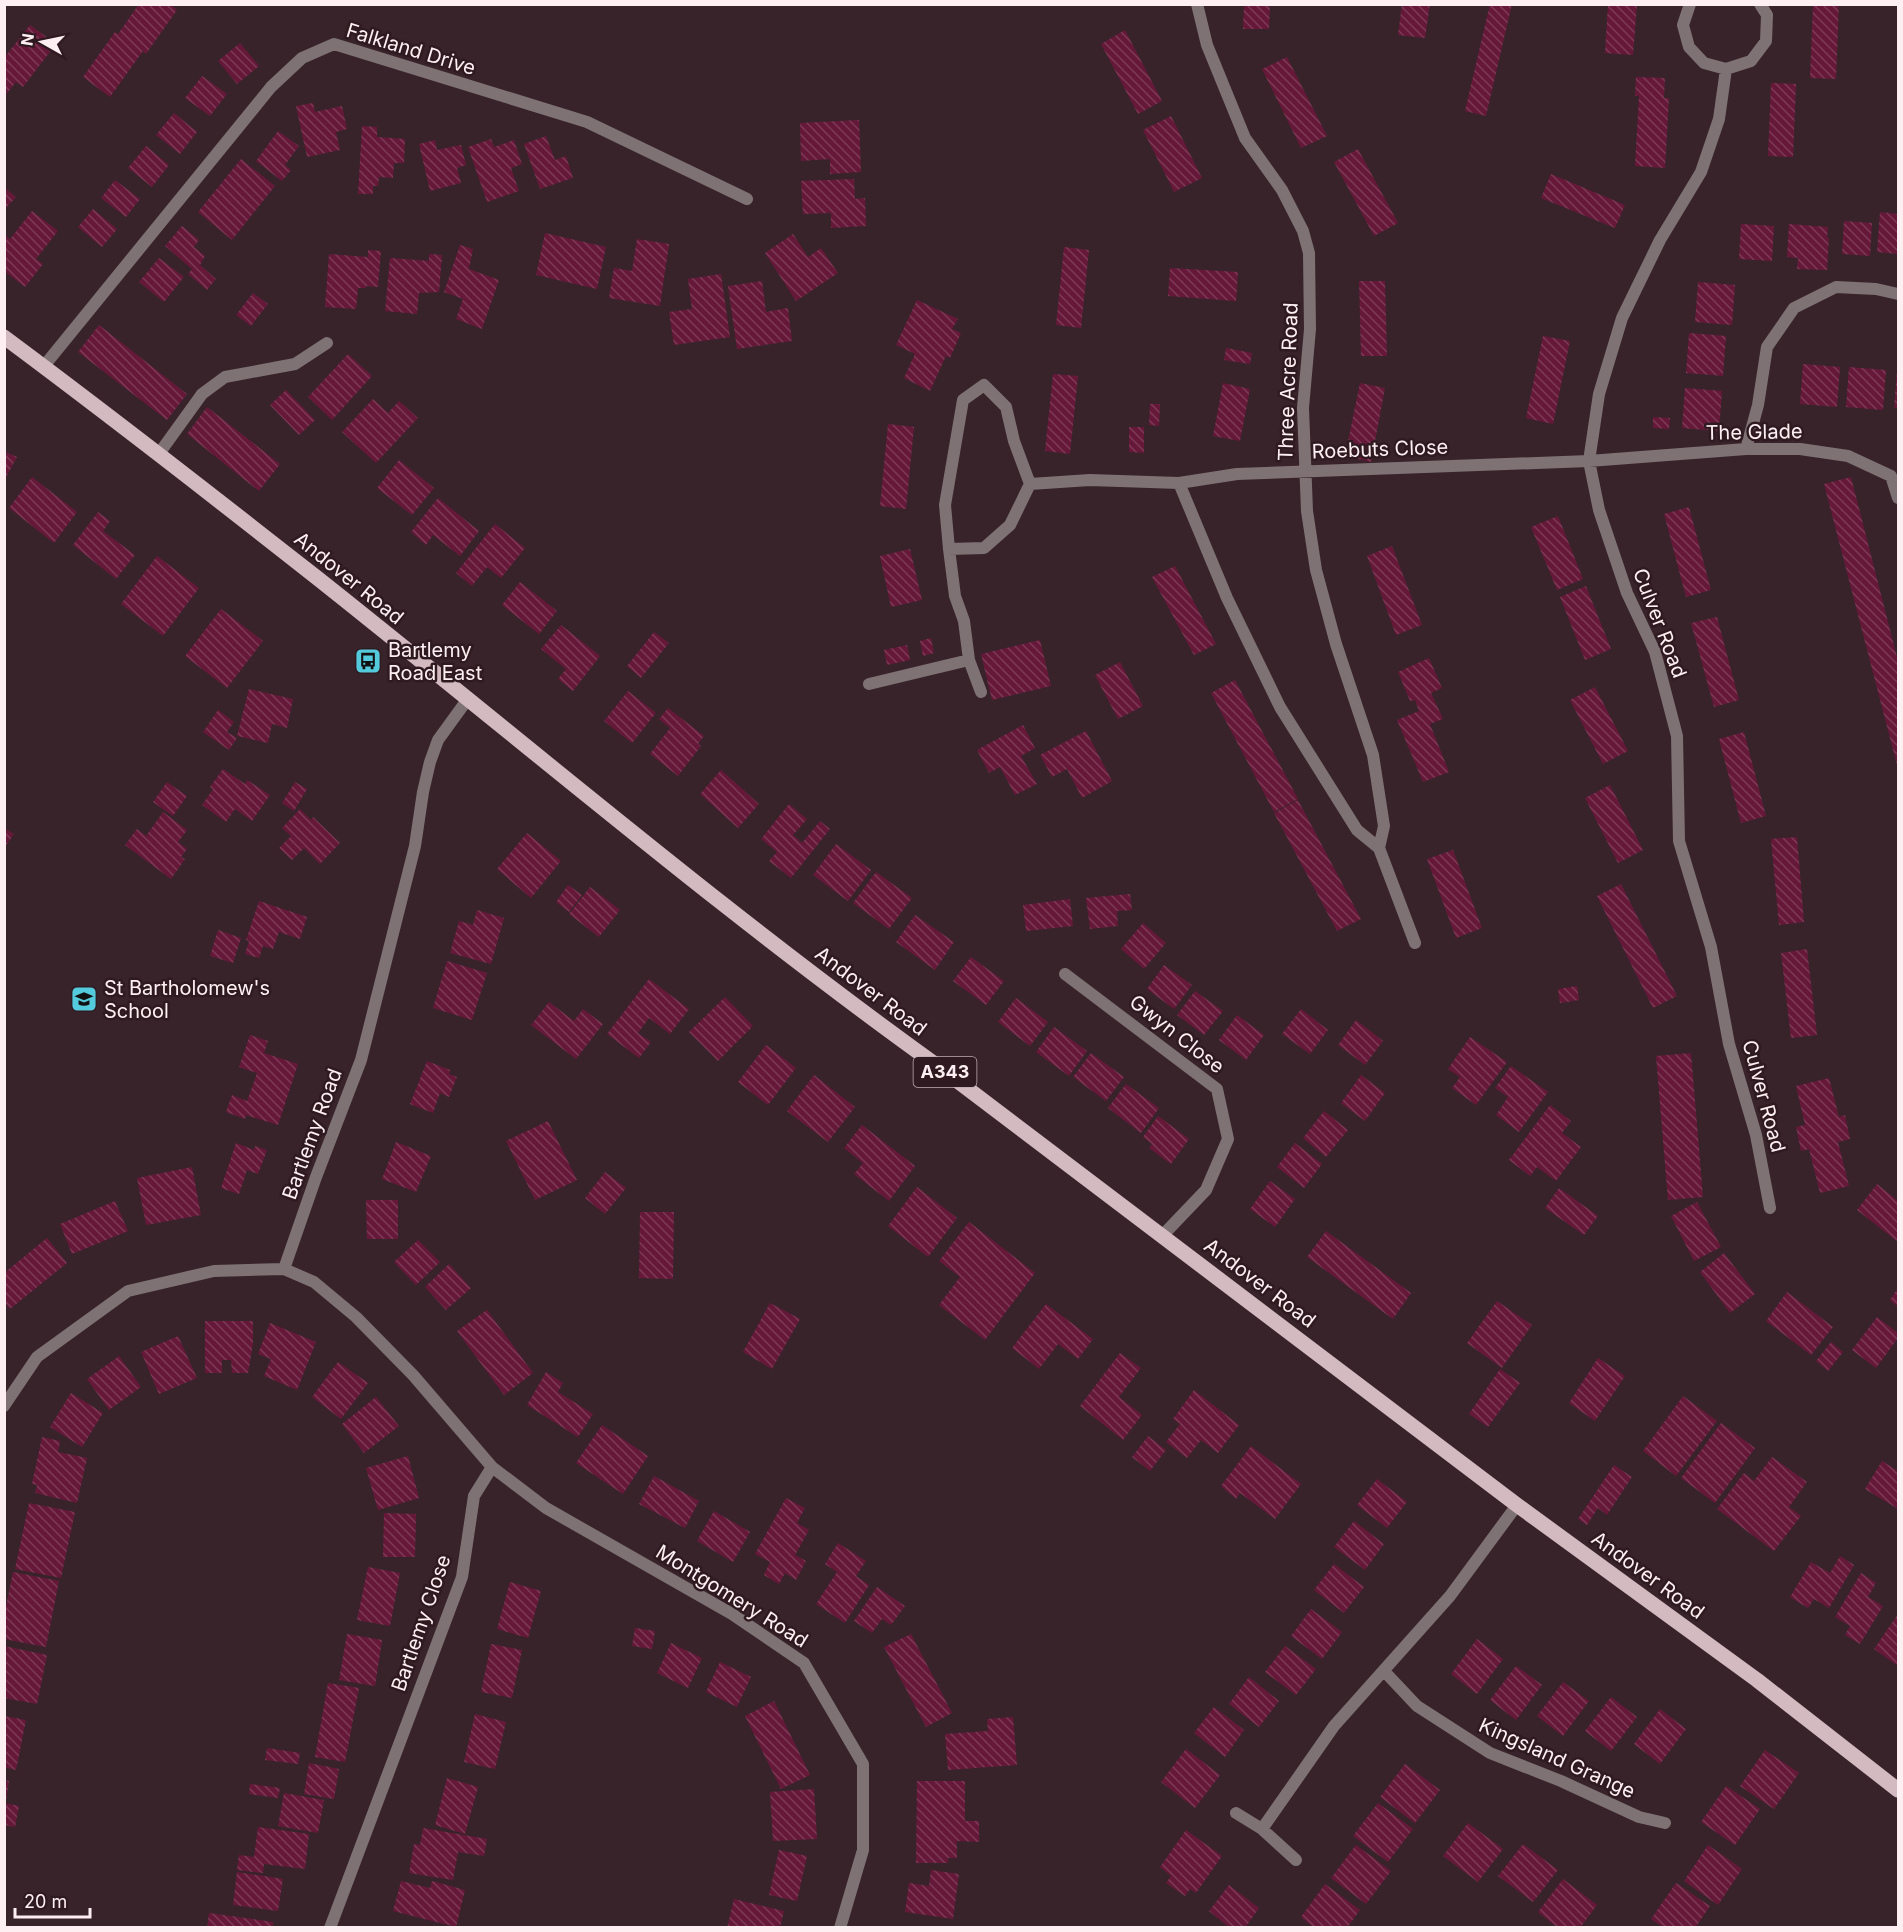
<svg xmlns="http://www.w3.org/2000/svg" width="1903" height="1932" font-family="Inter,sans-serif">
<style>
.building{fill:url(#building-back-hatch)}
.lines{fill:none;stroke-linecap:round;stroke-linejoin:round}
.street{stroke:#7e7275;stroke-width:12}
.primary{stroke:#d2bac0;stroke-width:15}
.labels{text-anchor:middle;stroke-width:5;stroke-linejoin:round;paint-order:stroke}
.shield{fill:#2e1a20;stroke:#c0afb4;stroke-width:1.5}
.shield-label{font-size:18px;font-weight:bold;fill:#feeff3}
.street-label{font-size:20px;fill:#feeff3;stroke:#2e1a20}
.poi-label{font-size:20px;fill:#feeff3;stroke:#2e1a20;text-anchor:start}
</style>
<defs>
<pattern id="building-back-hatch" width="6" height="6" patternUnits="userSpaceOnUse" patternTransform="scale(1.5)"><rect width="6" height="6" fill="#661839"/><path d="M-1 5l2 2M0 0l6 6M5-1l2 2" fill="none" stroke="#7d3a56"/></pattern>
</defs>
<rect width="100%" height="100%" fill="#38232a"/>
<!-- building -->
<path class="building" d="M139,4h31l7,6 -31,44 -3,-3 -33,46 -27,-20 32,-45 3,2z
M1244,4h26l-1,25h-26z
M1402,4h28l-5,34 -27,-3z
M1490,4h22l-26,112 -21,-5z
M1608,4h29l-4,51 -28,-2z
M1813,4h26l-3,75 -26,-1z
M30,25l26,19 -33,43 -7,-5 -12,15v-39z
M1125,30l37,71 -24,13 -37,-70z
M240,43l19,23 -22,18 -19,-23z
M1287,57l40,79 -26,12 -39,-79z
M202,76l25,18 -17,22 -25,-18z
M1636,77l29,1 -1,20h5l-4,70 -30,-2 4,-70h-4z
M1771,83l25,1 -3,73 -25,-1z
M313,103l2,9 27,-6 5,23 -11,3 4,18 -33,7 -11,-51z
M174,113l23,19 -17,22 -24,-19z
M1171,116l31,62 -28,14 -31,-62z
M859,120l2,52 -31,2v-15l-29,2 -1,-38z
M362,126l15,1v10l28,2 -1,24h-10l-1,15 -14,-1 -1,9h-5v8h-15z
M278,131l21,15 -14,19 6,5 -9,11 -26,-20z
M546,136l9,24 11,-4 7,22 -33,11 -16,-45z
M491,139l3,8 20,-7 8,24 -11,4 8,23 -32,11 -19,-55z
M435,140l2,10 24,-5 5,20 -9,3 4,15 -31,8 -11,-47z
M146,146l23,19 -17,22 -24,-19z
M1358,149l40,74 -24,13 -40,-74z
M241,159l34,27 -43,54 -34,-28z
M1551,174l74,31 -10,23 -74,-30z
M854,179l1,20 10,-1 1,28 -35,2v-15l-28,1 -2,-33z
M115,180l25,19 -14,18 -25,-19z
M4,187l12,10 -12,13z
M93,209l24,20 -15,18 -24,-20z
M32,211l26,20 -22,28 7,5 -18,23 -21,-16v-37l6,5z
M1880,212l18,2v40l-21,-2z
M1844,221l28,2 -2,33 -28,-2z
M1741,224l33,2 -2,35 -33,-2z
M1789,224l39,3 -1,11h2l-2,32 -30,-1 1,-11 -11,-1z
M182,226l17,14 -5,7 11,9 -5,9 16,14 -9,11 -19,-16 4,-5 -27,-23z
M545,233l61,14 -9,42 -61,-14z
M793,234l15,23 13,-9 17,25 -42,28 -31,-48z
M637,239l32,5 -9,62 -51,-8 5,-30 18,3z
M460,245l13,4 -4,20 30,11 -17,49 -26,-10 7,-20 -19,-7z
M1064,247l25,3 -8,78 -25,-3z
M368,250l13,1 -3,36 -12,-1v2h-8l-2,21 -31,-2 4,-53 39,3z
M429,254l13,1 -3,37 -20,1 -2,21 -32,-3 5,-53 39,3z
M159,258l25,19 -20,25 -25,-20z
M1170,268l68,4 -2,29 -68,-5z
M721,274l9,63 -56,8 -5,-33 23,-3 -4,-30z
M762,281l4,31 22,-4 4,33 -55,8 -9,-63z
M1359,281h26l2,75h-26z
M1698,282l37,3 -3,40 -37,-3z
M253,293l15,11 -17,22 -15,-11z
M917,300l41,19 -6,10 9,4 -11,25 -4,-2 -16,35 -26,-13 11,-24 -19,-9z
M99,325l88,69 -20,26 -89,-68z
M1689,333l37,3 -3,40 -37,-3z
M1543,336l27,5 -17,83 -27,-6z
M1226,348l26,5 -2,11 -26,-4z
M348,354l24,22 -40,44 -24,-23z
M1803,364l37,3 -3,40 -37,-3z
M1849,367l37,3 -3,40 -37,-3z
M1897,370h1v38h-4z
M1053,374l25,2 -8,78 -25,-3z
M1223,383l27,6 -10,52 -27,-5z
M1360,383l25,5 -14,74 -26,-6z
M1685,388l37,3 -3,40 -37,-3z
M286,390l29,30 -16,15 -29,-30z
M373,399l15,14 11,-12 19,17 -42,45 -34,-31z
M1150,404h10l-1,22 -10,-1z
M207,407l73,57 -21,27 -72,-57z
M1653,417l17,1 -1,11 -16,-1z
M888,424l26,3 -8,82 -26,-3z
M1129,427h15v26l-15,-1z
M4,451l13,6 -13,24z
M399,460l35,28 -22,27 -35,-27z
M32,477l45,35 -23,31 -45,-35z
M1851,477l47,184v108l-74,-285z
M438,498l41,33 -19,25 -27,-21 -7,10 -15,-13z
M1689,507l22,83 -25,7 -22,-83z
M98,512l12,9 -7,10 32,24 -19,24 -43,-34z
M1558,516l25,63 -26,11 -26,-63z
M495,524l30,24 -24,30 -14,-11 -15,19 -16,-13z
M1392,546l30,79 -26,10 -29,-79z
M910,549l12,51 -31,7 -11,-51z
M157,556l42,32 -36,48 -42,-32z
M1175,566l41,78 -22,11 -42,-78z
M520,582l37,29 -18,23 -37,-29z
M1586,586l25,63 -26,11 -25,-63z
M221,609l42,32 -36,47 -42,-32z
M1717,617l22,83 -25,7 -23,-84z
M561,625l39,31 -27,35 -15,-12 8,-10 -25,-20z
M654,632l15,11 -28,35 -14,-12z
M931,638l3,15 -11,3 -3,-15z
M1040,640l11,46 -59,14 -11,-46z
M907,645l3,15 -23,5 -3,-15z
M1429,658l13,30 -11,5 12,26 -13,5 19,48 -26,10 -26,-62 22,-9 -4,-11 -5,1 -12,-29z
M1120,662l23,44 -25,13 -23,-44z
M1235,680l63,119 -24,13 -63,-119z
M1595,687l33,64 -25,13 -33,-64z
M249,689l44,10 -6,29 -15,-4 -4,19 -31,-7z
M628,691l28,22 -24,30 -28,-22z
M668,708l36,28 -6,8 3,2 -23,30 -28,-22 20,-26 -11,-9z
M218,710l16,12 -7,10 10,6 -8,12 -26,-18z
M1023,725l12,23 -14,8 16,28 -22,11 -15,-28 -11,6 -12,-23z
M1086,731l26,50 -30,17 -15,-29 -15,8 -12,-22z
M1744,732l22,84 -25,7 -22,-84z
M223,769l22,15 2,-4 23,15 -18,26 -17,-12 -9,13 -24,-17 11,-16 -3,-2z
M721,770l38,34 -21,24 -38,-34z
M167,782l20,14 -14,20 -20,-14z
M295,782l12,7 -13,22 -12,-8z
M1610,785l33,65 -25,13 -33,-65z
M1298,800l63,119 -24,12 -63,-118z
M789,804l18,15 -14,16 9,8 18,-22 10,8 -39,49 -22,-17 8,-9 -16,-13z
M300,809l11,11 2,-3 27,26 -20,21 -16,-16 -12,12 -13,-12 12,-12 -9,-8z
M163,812l24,18 -9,12 9,7 -6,8 4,2 -14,20 -46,-34 12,-16 9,7z
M4,828l10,6 -10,14z
M527,833l34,28 -30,37 -34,-29z
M1797,837l7,85 -25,3 -8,-86z
M836,844l35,26 -23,31 -35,-26z
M1453,850l29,78 -26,10 -29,-79z
M876,872l36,26 -23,31 -36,-26z
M1621,884l56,112 -24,12 -56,-112z
M568,885l14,10 -13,17 -13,-10z
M590,887l30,23 -21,27 -30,-23z
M1130,894l2,16 -15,1 1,15 -28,3 -4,-31z
M1070,899l3,27 -47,5 -3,-26z
M259,901l48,16 -7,22 -21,-7 -6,17 -10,-3 -4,12 -14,-4 4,-13 -3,-1z
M477,910l27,8 -13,46 -41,-11 9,-32 14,4z
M915,915l39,27 -19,28 -39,-28z
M1143,923l23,20 -22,26 -23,-20z
M218,930l23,8 -8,25 -23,-7z
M1807,949l10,86 -26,3 -10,-85z
M971,957l33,24 -18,24 -33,-24z
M447,961l40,12 -15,47 -39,-12z
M1164,965l28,20 -18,24 -27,-20z
M649,979l40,30 -19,25 -21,-16 -11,15 13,9 -12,16 -32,-24z
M1577,986l2,14 -19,3 -2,-14z
M1195,991l28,20 -19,24 -27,-20z
M725,997l28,29 -35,35 -29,-29z
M1016,998l32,24 -18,24 -32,-24z
M549,1002l25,19 9,-12 20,15 -27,35 -45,-34z
M1301,1009l27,21 -18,24 -28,-20z
M1237,1015l27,20 -18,25 -27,-20z
M1356,1020l27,21 -18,24 -27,-20z
M1054,1027l33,24 -18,25 -33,-24z
M250,1035l18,6 -4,12 34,11 -20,61 -32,-10 -1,4 -19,-7 6,-17 15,6 7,-19 3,-9 -18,-6z
M1470,1037l37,25 -31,43 -24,-17 8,-11 -12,-8z
M766,1045l30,23 -28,37 -30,-23z
M1091,1053l33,24 -18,24 -33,-24z
M1691,1053l12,144 -35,3 -12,-144z
M427,1061l23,9 -1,4 8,3 -8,20 -9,-4 -7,20 -23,-9z
M1511,1066l37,26 -29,40 -23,-17 12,-18 -13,-9z
M814,1075l41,32 -27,35 -41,-31z
M1361,1075l24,18 -20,28 -24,-18z
M1829,1078l10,39 6,-2 5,24 -12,3 11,44 -29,7 -11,-44 -8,2 -5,-24 9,-2 -9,-39z
M1126,1084l33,24 -18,25 -33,-25z
M1550,1105l21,16 -9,12 19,14 -25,34 -19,-14 -7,9 -21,-16z
M1324,1111l24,19 -22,27 -23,-19z
M1158,1116l31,23 -18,25 -22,-16 3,-4 -9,-7z
M548,1121l29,59 -42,20 -29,-59z
M862,1125l53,41 -26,35 -35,-27 9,-11 -19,-15z
M396,1142l35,14 -15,36 -34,-13z
M236,1143l18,7 1,-4 12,4 -9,24 -11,-4 -8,24 -18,-6z
M1295,1143l27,21 -18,24 -27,-21z
M192,1167l9,48 -55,10 -9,-47z
M605,1172l21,16 -21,26 -20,-16z
M1270,1181l25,18 -20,28 -25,-18z
M1877,1184l21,17v41l-41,-32z
M917,1187l40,31 -29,39 -40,-31z
M1559,1188l39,28 -14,19 -39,-27z
M366,1200h32v39h-31z
M115,1201l13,30 -56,23 -12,-30z
M1697,1202l24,45 -27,14 -23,-45z
M640,1212h34l-1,67 -34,-1z
M969,1222l66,51 -50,67 -46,-35 21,-28 -21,-16z
M1326,1231l85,62 -18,26 -86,-62z
M47,1238l20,25 -57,46 -6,-7v-29z
M418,1240l22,22 -24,23 -22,-23z
M1724,1253l31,41 -25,19 -30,-41z
M449,1264l22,24 -25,22 -21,-23z
M1898,1288v19l-8,-7z
M1787,1292l46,35 -22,28 -45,-34z
M1497,1301l35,24 -30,43 -35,-25z
M770,1303l30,16 -28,50 -29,-17z
M1046,1304l47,35 -15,20 -20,-15 -19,25 -27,-21z
M487,1310l46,63 -29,22 -47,-64z
M1877,1317l21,16v5l-22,30 -24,-18z
M205,1321h48v23l-5,29h-16l-1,-13h-9v13h-17z
M270,1323l46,19 -19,48 -33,-14 7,-17 -13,-5z
M178,1336l19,42 -38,16 -18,-42z
M1831,1342l12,10 -15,19 -12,-10z
M1120,1353l21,15 -22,29 23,18 -19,25 -43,-34z
M119,1356l22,31 -32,23 -22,-31z
M1598,1358l27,18 -30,45 -26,-18z
M338,1362l30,21 -27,36 -29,-22z
M1500,1369l20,14 -32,44 -19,-13z
M546,1372l17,11 -5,9 35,22 -15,23 -51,-32z
M1194,1390l45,35 -21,28 -17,-13 -14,18 -21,-16 14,-18 -7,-5z
M71,1393l32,20 -21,34 -32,-20z
M1683,1396l34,25 -41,55 -33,-25z
M376,1397l23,29 -35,27 -22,-29z
M1721,1423l34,25 -40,55 -34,-25z
M602,1425l46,31 -25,38 -47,-31z
M1148,1436l18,14 -16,21 -18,-14z
M42,1437l18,4 -2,11 29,6 -10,45 -42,-10 2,-8 -5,-1z
M1251,1446l50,38 -26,35 -35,-26 -4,6 -15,-13z
M408,1456l11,42 -41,12 -12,-42z
M1772,1457l35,25 -18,25 12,9 -27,35 -57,-42 27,-36 10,8z
M1882,1461l16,10v38l-33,-20z
M1614,1465l18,12 -25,38 -9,-7 -11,17 -9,-6z
M654,1476l45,25 -14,27 -46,-24z
M1377,1479l30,23 -20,26 -30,-23z
M786,1498l19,10 -8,15 12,7 -14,25 11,6 -10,19 -11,-7 -6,11 -15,-9 6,-13 -15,-8z
M29,1503l46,9 -14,66 -46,-9z
M714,1511l36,21 -17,30 -36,-21z
M384,1513l32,1 -1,43h-32z
M1354,1521l30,23 -19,26 -31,-23z
M838,1543l28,18 -10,15 13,9 -24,38 -29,-19 21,-32 -12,-8z
M1840,1556l14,9 -25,43 -15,-9 -6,9 -18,-11 21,-35 19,11z
M1334,1564l30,23 -20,26 -30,-23z
M368,1567l32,6 -10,53 -33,-6z
M13,1572l46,9 -13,66 -42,-8v-23z
M1861,1573l15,10 -8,14 15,9 -23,38 -15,-9 5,-9 -15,-9z
M510,1582l31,9 -13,47 -31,-9z
M877,1587l28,19 -14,19 -9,-6 -10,14 -18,-12z
M1311,1609l31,23 -20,27 -31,-23z
M1898,1614v52l-24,-17z
M635,1628l20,3 -3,18 -20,-3z
M347,1634l35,6 -7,46 -36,-6z
M911,1634l41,79 -26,14 -42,-80z
M1477,1639l26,20 -26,35 -26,-20z
M671,1643l31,15 -14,30 -31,-15z
M491,1644l31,6 -10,48 -31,-6z
M4,1646l43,9 -10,49 -33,-6z
M1285,1646l31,23 -20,26 -31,-23z
M720,1662l31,15 -14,30 -31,-15z
M1516,1666l26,19 -26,35 -26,-20z
M1249,1677l30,24 -20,26 -30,-23z
M1563,1682l26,19 -26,35 -26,-20z
M328,1683l31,5 -14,74 -30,-5z
M1611,1697l26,20 -26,34 -26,-20z
M774,1701l36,74 -29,14 -36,-73z
M1214,1707l30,23 -19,27 -31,-24z
M1660,1709l26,20 -26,35 -26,-20z
M475,1714l31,8 -11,47 -31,-7z
M4,1716l22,4 -10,50 -12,-3z
M1013,1717l4,48 -69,5 -3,-36 43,-3 -1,-12z
M267,1748l33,5 -2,11 -33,-4z
M1186,1749l34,26 -25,33 -34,-26z
M1765,1750l34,23 -25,36 -34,-23z
M309,1763l30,6 -5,30 -30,-5z
M1405,1764l35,26 -25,33 -35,-26z
M447,1778l31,9 -13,47 -30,-9z
M4,1780l5,1 -3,20h-2z
M917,1781h48v40h14v21l-22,-1v17h-9v5h-32z
M250,1784l30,4 -2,10 -29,-4z
M1726,1786l34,23 -25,36 -34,-23z
M814,1789l3,50 -44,2 -3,-49z
M284,1793l40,7 -6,33 -40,-7z
M4,1803l15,3 -4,21 -11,-2z
M1378,1803l35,26 -25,33 -35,-26z
M1468,1823l35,26 -25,33 -35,-26z
M258,1827l51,7 -4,35 -41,-5 -1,9 -26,-3 2,-15 15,2z
M423,1828l64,11 -3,17 -26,-4 -5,28 -44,-7 5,-29 6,1z
M1186,1830l36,26 -26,37 -6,-4 -5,7 -19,-13 5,-7 -11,-9z
M1523,1844l35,26 -25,32 -35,-26z
M1356,1845l35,26 -25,33 -35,-26z
M1708,1845l34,24 -24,36 -34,-24z
M779,1850l28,6 -10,45 -28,-6z
M931,1870l28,4 -6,45 -48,-7 4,-29 20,3z
M237,1872l46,7 -5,32 -45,-6z
M1563,1879l34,26 -17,23h-22l-20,-16z
M401,1881l29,7 2,-7 33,9 -9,37 -63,-16z
M1676,1883l34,23 -15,22h-31l-13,-9z
M1325,1884l35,26 -13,18h-33l-13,-11z
M1229,1885l30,23 -14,20h-15l-21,-17z
M734,1899l50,12 -4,17h-53z
M209,1913l64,9v6h-66z"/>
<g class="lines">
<!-- street -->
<path class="street" d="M1197,4l10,41 38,93 37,52 21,41 6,22 1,76 -7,79 4,103 9,59 20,74 37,111 11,71 -5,22 36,95
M1690,4l-7,21 6,22 15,16 22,6 25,-8 15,-20 1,-26 -7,-11
M1726,69l-7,50 -18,53 -41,68 -38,78 -23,76 -10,67 10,49 28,83 28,59 22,84 2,105 32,106 18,97 27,91 14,73
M44,366l227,-279 31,-29 32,-14 253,78 160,77
M1746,449l12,-44 9,-58 27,-39 42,-21 40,2 22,5
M158,455l44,-61 23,-17 70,-13 32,-21
M1179,483l48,115 53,109 77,123 22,18
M1030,484l-16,-43 -8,-34 -22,-22 -21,15 -18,105 4,44 35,-1 26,-23 20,-41 60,-4 89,3 58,-9 352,-13 157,-12h54l48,7 43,20 7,22
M949,549l6,47 9,25 5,39
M869,684l100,-24 12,32
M1065,974l152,115 11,50 -22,51 -43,45
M284,1269l30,13 42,35 57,58 79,92 -18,29 -12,81 -132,351
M4,1406l33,-49 91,-66 86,-20 70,-2 32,-92 45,-117 54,-214 8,-54 7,-30 8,-22 29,-40
M492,1467l54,41 186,106 72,49 59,101v86l-23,78
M1384,1671l33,35 73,47 71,28 78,36 26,6
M1236,1813l26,16 34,31
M1262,1829l72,-103 116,-130 67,-91"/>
<!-- primary -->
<path class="primary" d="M4,337c105,78 209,159 312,240 207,164 408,336 623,490l578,438 240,175 141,110"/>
</g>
<!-- icons -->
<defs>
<symbol id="bus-square" viewBox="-11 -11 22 22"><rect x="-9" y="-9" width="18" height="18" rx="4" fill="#54cadd" stroke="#2e1a20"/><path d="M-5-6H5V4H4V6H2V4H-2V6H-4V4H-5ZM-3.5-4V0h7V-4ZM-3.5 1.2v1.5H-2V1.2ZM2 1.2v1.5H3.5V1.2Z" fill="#111"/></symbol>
<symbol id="school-square" viewBox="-11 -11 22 22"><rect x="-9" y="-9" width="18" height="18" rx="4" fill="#54cadd" stroke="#2e1a20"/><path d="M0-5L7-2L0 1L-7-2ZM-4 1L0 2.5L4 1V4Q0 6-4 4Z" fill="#111"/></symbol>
</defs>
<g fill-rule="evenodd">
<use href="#bus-square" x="353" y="646" width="30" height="30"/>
<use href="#school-square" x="69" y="984" width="30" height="30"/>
</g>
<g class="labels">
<!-- shield labels -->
<rect class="shield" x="913.5" y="1057" width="63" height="30" rx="4.5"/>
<g class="shield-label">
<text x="945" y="1078">A343</text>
</g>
<!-- street labels -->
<g class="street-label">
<text transform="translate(411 49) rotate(17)" y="7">Falkland Drive</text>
<text transform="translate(1288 382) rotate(-88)" y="7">Three Acre Road</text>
<text transform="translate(1754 432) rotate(-1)" y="7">The Glade</text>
<text transform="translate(1380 449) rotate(-2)" y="7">Roebuts Close</text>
<text transform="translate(349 578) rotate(39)" y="7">Andover Road</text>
<text transform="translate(1660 623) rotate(69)" y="7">Culver Road</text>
<text transform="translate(871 991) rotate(37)" y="7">Andover Road</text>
<text transform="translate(1177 1034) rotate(38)" y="7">Gwyn Close</text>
<text transform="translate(1764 1096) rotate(75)" y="7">Culver Road</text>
<text transform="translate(312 1134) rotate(-70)" y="7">Bartlemy Road</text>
<text transform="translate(1260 1283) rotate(37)" y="7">Andover Road</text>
<text transform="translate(1648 1575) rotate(36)" y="7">Andover Road</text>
<text transform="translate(732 1596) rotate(32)" y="7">Montgomery Road</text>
<text transform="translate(421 1623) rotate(-71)" y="7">Bartlemy Close</text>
<text transform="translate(1557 1758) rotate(24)" y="7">Kingsland Grange</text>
</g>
<!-- poi labels -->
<g class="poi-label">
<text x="388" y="657">Bartlemy<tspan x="388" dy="23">Road East</tspan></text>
<text x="104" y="995">St Bartholomew's<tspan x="104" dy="23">School</tspan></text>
</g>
</g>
<!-- border -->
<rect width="1903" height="1932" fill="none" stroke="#feeff3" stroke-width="12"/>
<!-- north arrow -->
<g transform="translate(42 42) rotate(279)" stroke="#2e1a20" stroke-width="4.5" paint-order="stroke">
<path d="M0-4.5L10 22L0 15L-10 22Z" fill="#feeff3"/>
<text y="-9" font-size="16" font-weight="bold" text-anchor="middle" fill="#feeff3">N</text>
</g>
<!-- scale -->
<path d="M15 1908v9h75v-9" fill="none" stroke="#feeff3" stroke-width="3"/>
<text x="24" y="1908" font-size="18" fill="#feeff3" stroke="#2e1a20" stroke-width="4.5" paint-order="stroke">20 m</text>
</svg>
